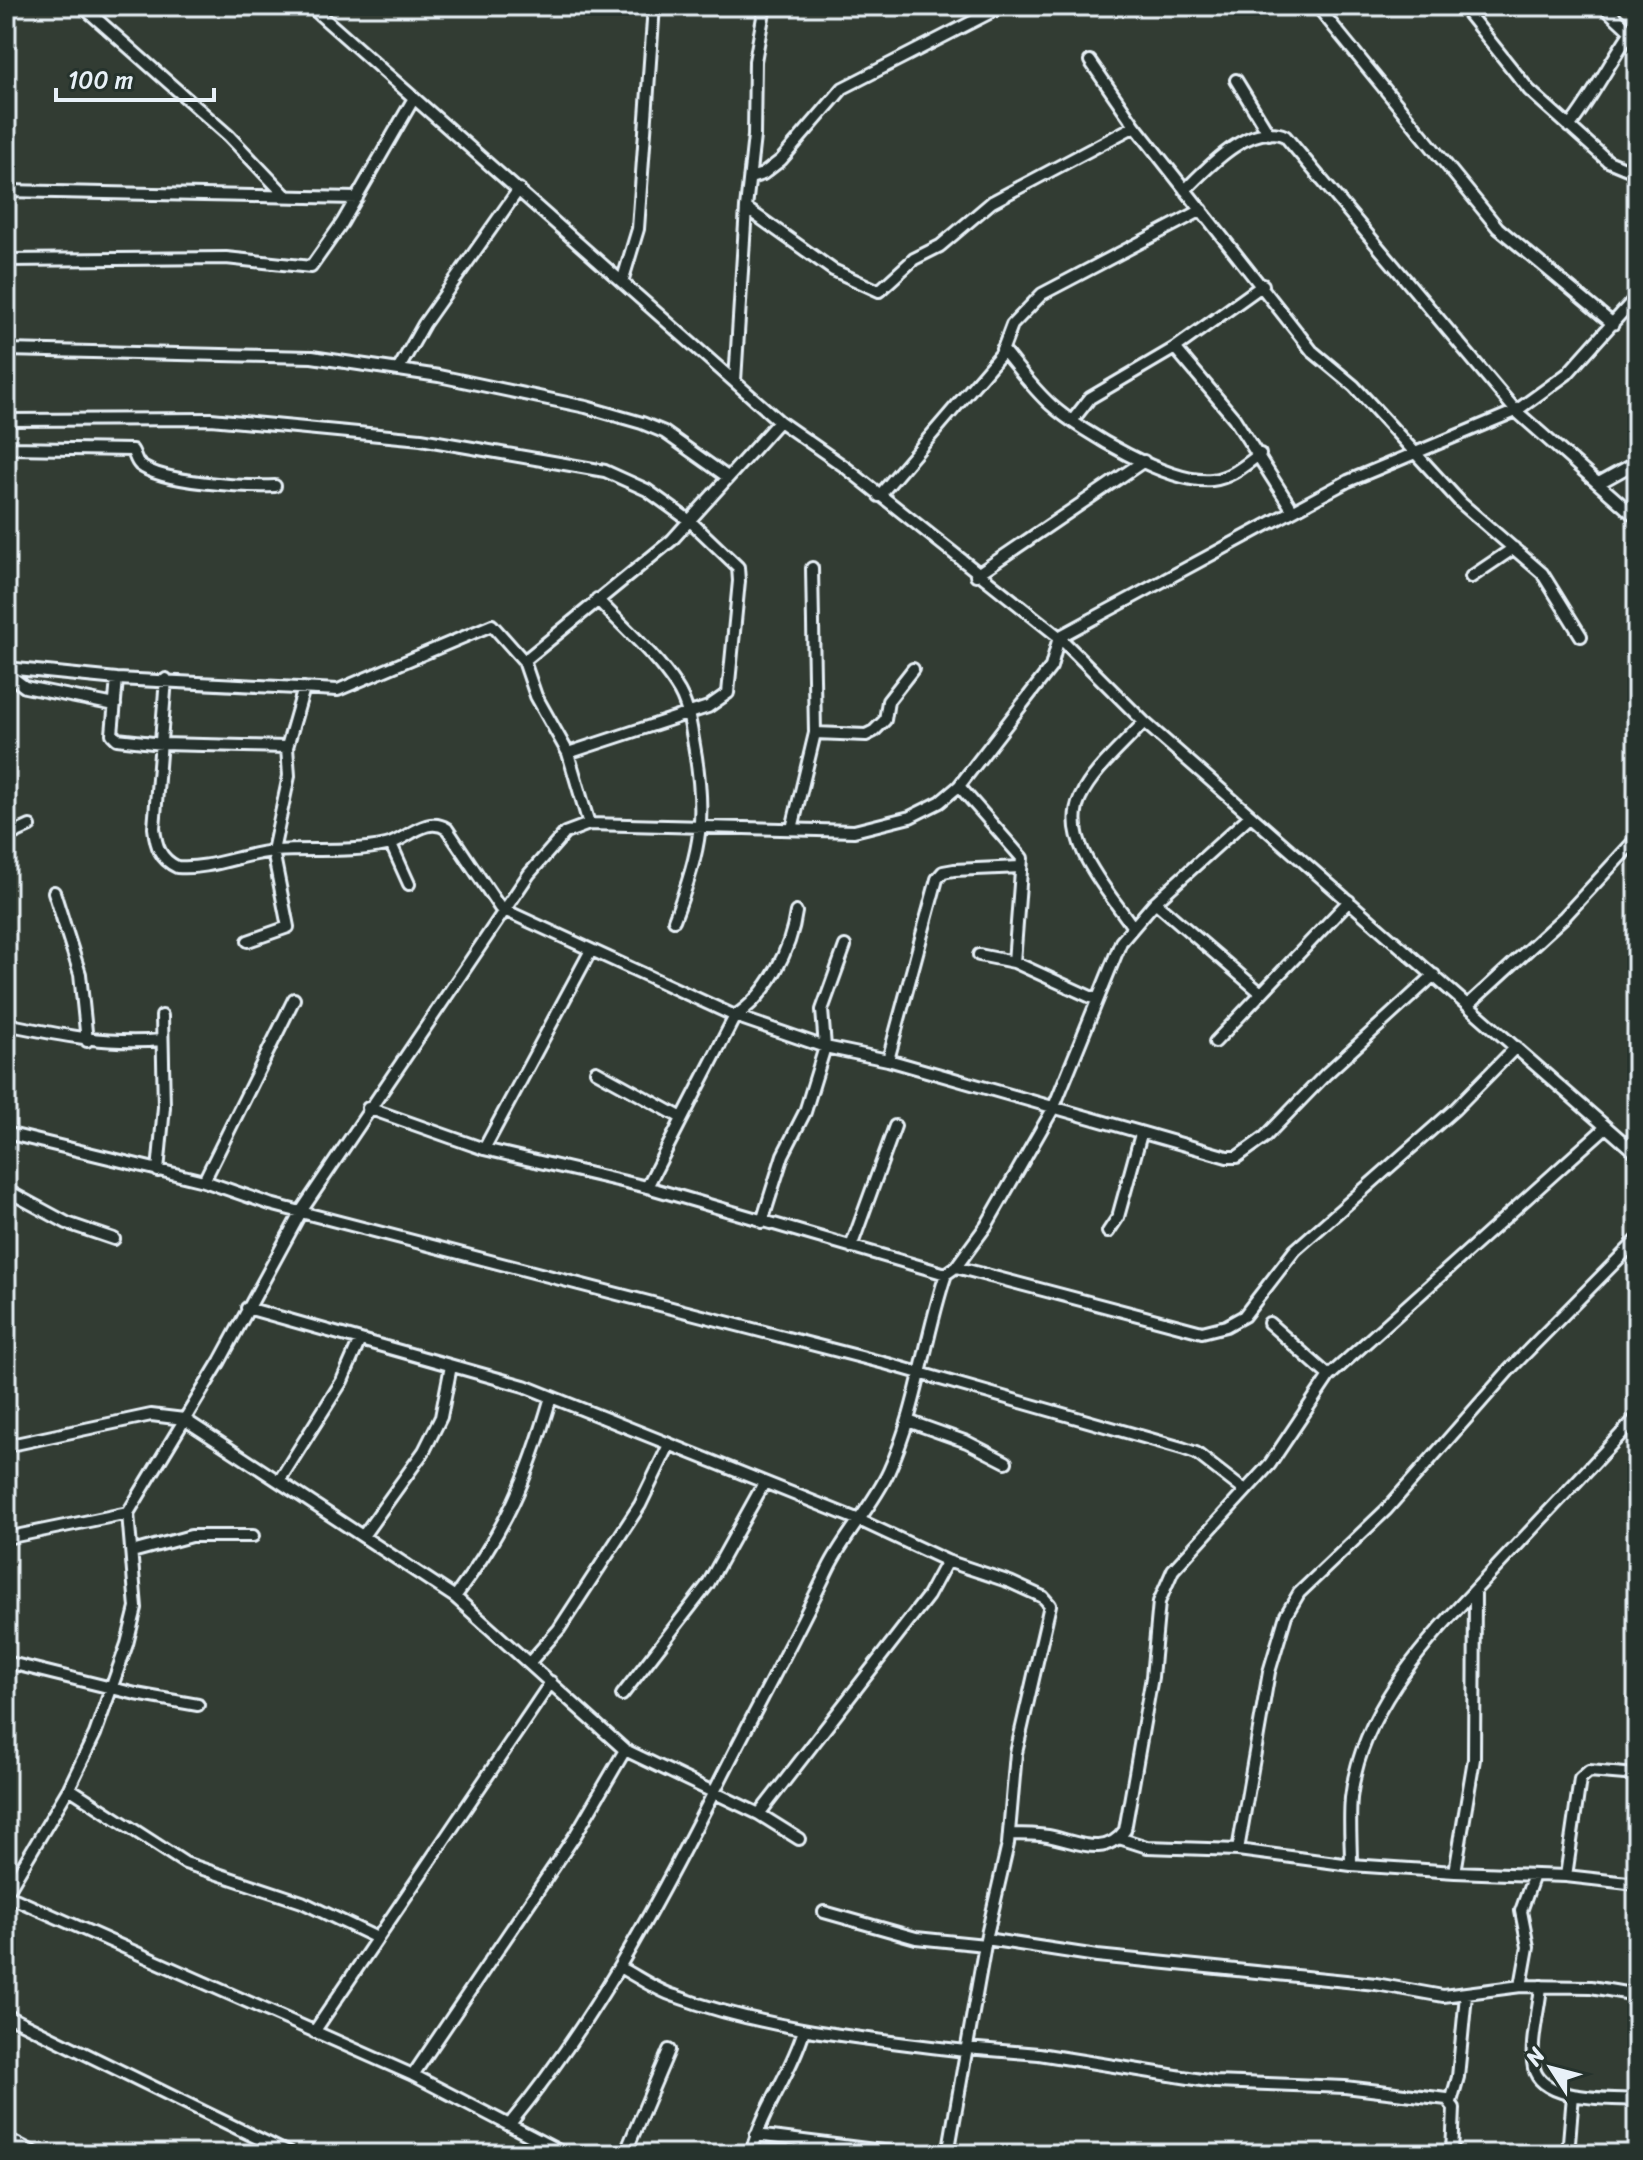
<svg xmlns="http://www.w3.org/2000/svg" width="1643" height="2160" font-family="Sriracha,sans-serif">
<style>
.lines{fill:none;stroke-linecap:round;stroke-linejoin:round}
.street-casing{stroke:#e8f1f8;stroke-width:16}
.street{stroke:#26332d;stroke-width:10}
</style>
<rect width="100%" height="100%" fill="#323c33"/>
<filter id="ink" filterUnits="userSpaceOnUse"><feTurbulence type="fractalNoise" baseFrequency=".0125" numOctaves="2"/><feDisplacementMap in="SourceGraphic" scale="16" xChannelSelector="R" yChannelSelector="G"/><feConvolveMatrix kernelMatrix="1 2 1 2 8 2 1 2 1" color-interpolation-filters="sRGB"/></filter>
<g filter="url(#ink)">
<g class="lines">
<defs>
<path id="street" d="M82,6l147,130 57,60
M310,6l469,415 66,46 214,170 85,85 493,432
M631,6l23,4
M1317,6l181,222 115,96
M1462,6l67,84 79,71 29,12
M1603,6l28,26
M1090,61l45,65 177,225 42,35 107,117 81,70 39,63
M1236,80l33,54
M1569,127c26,-33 43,-70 68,-104
M750,178l13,-4 18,-14 62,-72 160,-82
M1185,190c22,-22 65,-69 100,-54l231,275 121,107
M6,191l351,7
M746,208l87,62 46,21 35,-32 26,-13 52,-44 143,-76
M6,260l220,-2 85,9 31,-44 72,-125
M622,282l16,-53 16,-223
M1175,348l59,70 58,91
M1002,349c16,19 31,40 49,56 30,27 120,80 161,75 19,-2 33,-15 48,-26
M6,350l306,7 127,19 147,31 56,16 22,9 62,44
M398,370l26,-46 95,-135
M735,381l11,-173 8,-72 1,-75 10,-55
M6,420l205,-1 210,20 184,32 42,19 43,31 48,46 1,14 -11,112 -20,14 -140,46
M1072,421l18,-23 85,-50 88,-63
M6,445l4,3 122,2c3,4 3,10 8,15 22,18 106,22 135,21
M1599,483l38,-21
M879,496l122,-142 11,-29 30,-31 160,-84
M976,575l168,-114
M1471,577l43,-29
M597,599c26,28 58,55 79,87 11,16 14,35 17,53 14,76 9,110 -19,181
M524,661l148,-121 107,-119
M6,668l111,11 221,11 154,-65 32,36 12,35 32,57 21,71
M6,673l19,14 90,18
M117,679l-5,55 5,5 45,5 125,3
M166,679l-12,149c2,18 6,31 23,39 32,3 65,-13 97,-16 38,-3 75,2 112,-6 21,-5 40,-30 61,-16l53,79 235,108 90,31 63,13 339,97h10l28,-20 61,-63 108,-99
M815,733l51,2 8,-4 11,-11 3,-19 25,-32
M959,786l63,72 -8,104
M792,829l23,-96 -3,-165
M6,837l24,-11
M391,844l18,40
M54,892l26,82 7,67
M1155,902l106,91
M1132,926c-22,-33 -72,-85 -52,-128 13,-28 44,-53 64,-76
M248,941l40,-14 -15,-76 16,-75 -2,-29 17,-59
M979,955l35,7 81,37
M1468,1005l96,-88 73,-79
M6,1024c53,11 102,21 156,16
M1215,1042l134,-141
M888,1060l49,-181 6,-7 11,-2 67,-3
M596,1071l86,47
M368,1108l116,41 163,38 299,87 10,-7 246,65 24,-6 18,-10 51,-66 160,-141 61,-62
M6,1133l198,48 66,23 618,160 294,84 14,5 49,38
M484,1149l107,-199
M158,1171l6,-64 -2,-91
M204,1181l90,-182
M647,1187l88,-171c33,-21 56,-67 61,-104
M6,1190l61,33 47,16
M762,1222l21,-67 22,-43 20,-65 -3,-37 23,-64
M1108,1232l10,-15 23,-83
M851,1247l44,-121
M956,1267l30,-41 67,-117 68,-167 34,-40 95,-86
M247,1308l277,78 335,134 88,41 63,21 33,15 7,8 -34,148 -8,91 -22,95 -38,215
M1269,1323l60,53
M1637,1417l-162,173 -1,169 -19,113 111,4 71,8
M908,1421l59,21 39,20
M6,1446l145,-31 33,4 271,178 170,153 134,64 40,25
M279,1481l63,-100 18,-41
M363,1536l61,-85 17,-34 10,-51
M6,1538l122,-25
M132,1552l59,-16h62
M455,1597c52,-70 72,-117 96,-200
M6,1662l130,32 62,11
M530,1662l29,-33 81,-124 29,-60
M622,1695l86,-111 56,-101
M69,1788l116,75 117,39 75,36
M759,1814l169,-218 19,-35
M1009,1834c13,0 26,0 39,2 28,5 57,23 77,-6l27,-153 7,-75 14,-32 97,-106 59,-88 277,-249
M1119,1838l28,9 91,3 113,15 104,7
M1238,1850l31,-178 17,-57 13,-22 87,-83 124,-141 127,-129
M1351,1865c0,-22 -2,-45 0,-67 9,-82 69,-151 124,-208
M1566,1876l14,-97 9,-8 48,4
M6,1894l63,-106 26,-54 32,-90 9,-36 -8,-95 92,-152 82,-151 227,-336 36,-41 24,-9 265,7 56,-14 30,-15 19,-16 92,-119 8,-30 289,-156 168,-70 51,-37 70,-78
M6,1895l407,180 152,79
M824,1912l92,26 69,7
M986,1939l111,17 279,28 67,12 78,-10 70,1 46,8
M621,1968c17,9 35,22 54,28 93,34 193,43 290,55
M1521,1986l7,-39 -7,-36 13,-36
M1541,1986c-2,25 -12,59 -7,82 8,34 76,30 103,32
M6,2015l284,139
M314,2032l237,-350
M966,2048l73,6 175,28 131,5 102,12 7,9 -2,46
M413,2075l163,-241 49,-84
M1451,2102l7,-25 8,-82
M509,2125c85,-103 146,-217 206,-335 37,-74 77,-146 113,-221 17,-35 45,-63 61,-98 29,-63 35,-132 57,-197
M756,2135l150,19
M6,2138l31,16
M625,2154l44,-104
M751,2154c11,-45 40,-80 53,-124
M1568,2154l5,-59"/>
</defs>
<!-- street casing -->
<use href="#street" class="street-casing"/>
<!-- street -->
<use href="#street" class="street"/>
</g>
</g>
<!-- margin -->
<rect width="1643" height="2160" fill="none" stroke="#26332d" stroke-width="32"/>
<rect x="16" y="16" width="1611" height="2128" fill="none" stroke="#e8f1f8" stroke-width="3" filter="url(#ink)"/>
<!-- north arrow -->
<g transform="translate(1551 2068) rotate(306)" stroke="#26332d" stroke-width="6" paint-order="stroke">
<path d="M0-6L14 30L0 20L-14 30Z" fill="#e8f1f8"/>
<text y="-12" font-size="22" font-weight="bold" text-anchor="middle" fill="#e8f1f8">N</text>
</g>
<!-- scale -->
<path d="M56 88v12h158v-12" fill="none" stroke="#e8f1f8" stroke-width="4"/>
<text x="68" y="88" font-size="24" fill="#e8f1f8" stroke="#26332d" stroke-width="6" paint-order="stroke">100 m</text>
</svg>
